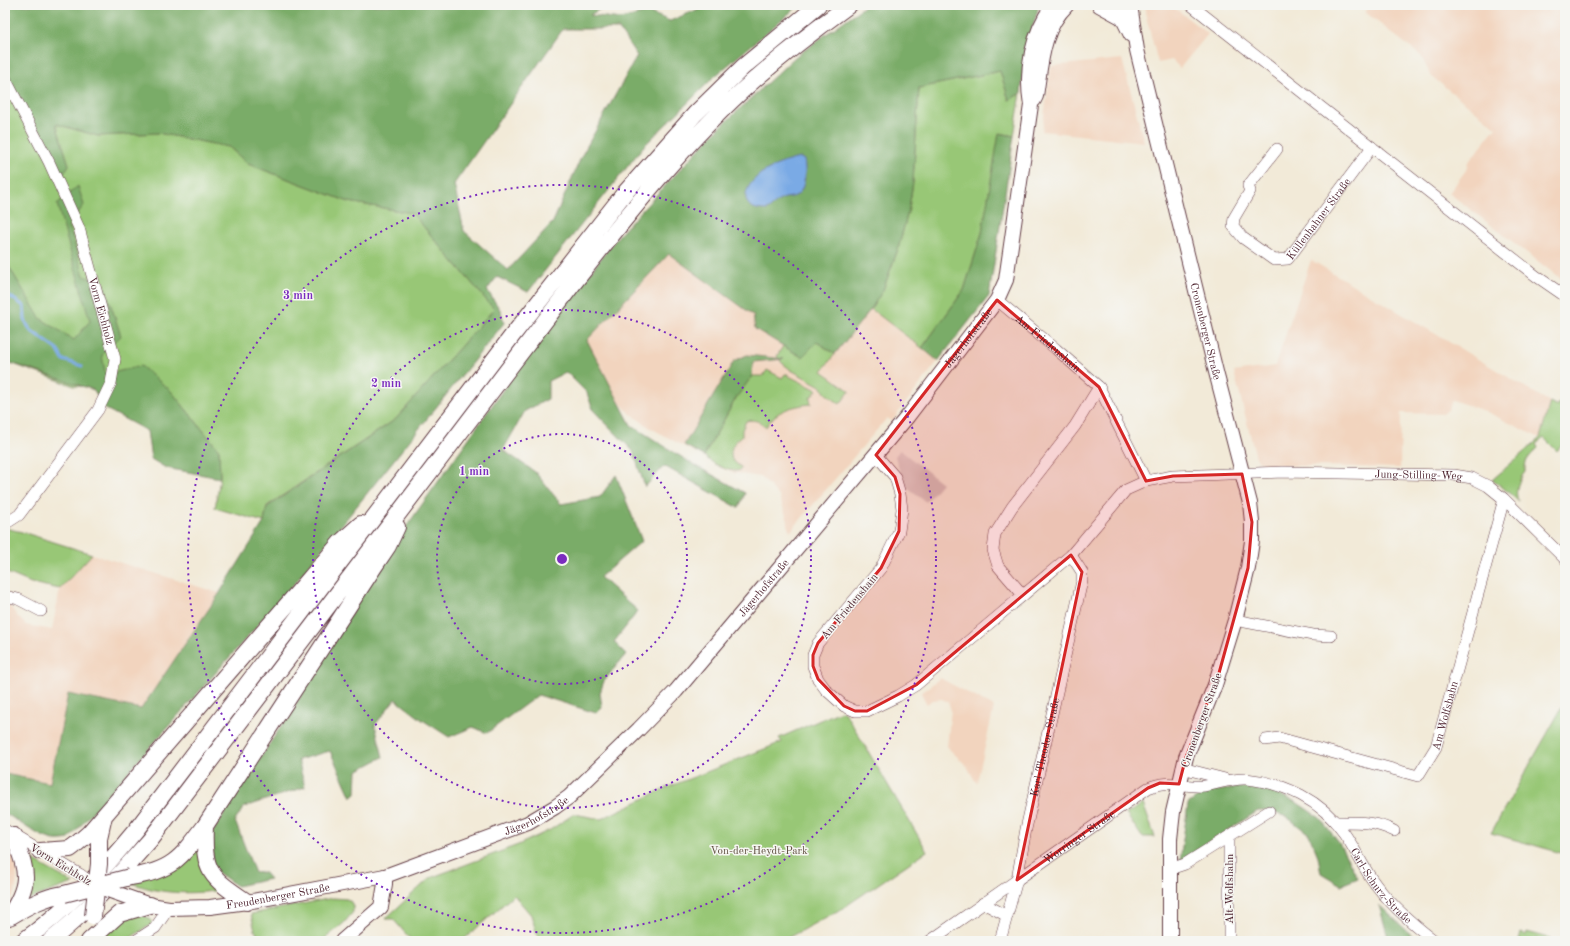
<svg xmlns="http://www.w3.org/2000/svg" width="1570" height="946" font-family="'Old Standard TT',serif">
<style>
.built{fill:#f2d4be}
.industrial{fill:#cfc0ba}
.green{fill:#98c776;stroke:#717350}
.forest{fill:#7aac67;stroke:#626649;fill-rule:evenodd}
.water{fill:#7aaae5;stroke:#626488}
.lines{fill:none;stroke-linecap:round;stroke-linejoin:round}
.stream{stroke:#7aaae5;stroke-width:3}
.minor-casing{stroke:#633d45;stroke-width:12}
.major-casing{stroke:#633d45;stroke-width:16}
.highway-casing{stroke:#633d45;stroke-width:18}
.minor{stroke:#fff;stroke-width:11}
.major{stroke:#fff;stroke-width:14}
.highway{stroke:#fff;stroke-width:16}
.minor-bridge-casing{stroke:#633d45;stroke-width:12;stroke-linecap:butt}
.major-bridge-casing{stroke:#633d45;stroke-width:16;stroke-linecap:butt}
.highway-bridge-casing{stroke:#633d45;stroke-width:18;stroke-linecap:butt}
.minor-bridge{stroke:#fff;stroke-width:11}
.major-bridge{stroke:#fff;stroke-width:14}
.highway-bridge{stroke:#fff;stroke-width:16}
.marked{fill:#d62828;fill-opacity:0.2;stroke:#d62828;stroke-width:3;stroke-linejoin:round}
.ring{fill:none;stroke:#7b2cbf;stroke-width:2;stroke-dasharray:2 4}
.labels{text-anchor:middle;stroke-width:3;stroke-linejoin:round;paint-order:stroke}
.street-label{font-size:11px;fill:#4a1f2b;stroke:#f6f6f2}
.park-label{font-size:11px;fill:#615142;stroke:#f6f6f2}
.centre{fill:#7b2cbf;stroke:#f6f6f2;stroke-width:2}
.ring-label{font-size:12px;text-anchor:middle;font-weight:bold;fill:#7b2cbf;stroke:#f6f6f2;stroke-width:3;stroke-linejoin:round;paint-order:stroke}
</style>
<rect width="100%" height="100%" fill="#f6f6f2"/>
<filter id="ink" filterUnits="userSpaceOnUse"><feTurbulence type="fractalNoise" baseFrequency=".025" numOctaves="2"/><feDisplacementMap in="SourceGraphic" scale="8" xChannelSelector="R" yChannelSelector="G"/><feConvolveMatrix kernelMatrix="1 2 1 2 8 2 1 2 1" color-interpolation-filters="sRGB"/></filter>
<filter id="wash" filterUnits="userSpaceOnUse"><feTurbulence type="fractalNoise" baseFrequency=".012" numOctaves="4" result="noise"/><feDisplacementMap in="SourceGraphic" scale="16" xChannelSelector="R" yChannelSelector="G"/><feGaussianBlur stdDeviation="0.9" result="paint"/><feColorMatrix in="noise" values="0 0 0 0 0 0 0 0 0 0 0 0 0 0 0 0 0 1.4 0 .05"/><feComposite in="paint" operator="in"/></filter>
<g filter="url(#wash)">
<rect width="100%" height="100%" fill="#f2ead8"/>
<!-- built -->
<path class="built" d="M1146,5h25l37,29 -28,34 -8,-8 -14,3 -13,-51z
M1371,5h194v277l-116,-89 20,-27 -2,-2 29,-37 -65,-51 -10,-20 -56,-44z
M1122,59l22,83 -102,-11 9,-65z
M766,97l152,248 20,16 -46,60 -5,-3 -97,114 -3,-7 1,-4 -9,-25 -18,-19 -28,-4 -12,-5 -17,-12 -23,-11 -32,-18 -21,-15 -51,-62z
M1311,260l239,142 -10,36 -55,-27 -33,-11 -3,9 -6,5 -42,-1 -1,55 -133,-3 -8,-3 -3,-5 -22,-85 41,-6z
M92,554l127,39 -78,116 -73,-15 -18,89 -45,-9v-171l5,3 7,10 9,9 26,5 8,-41z
M940,678l54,29 -17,75 -2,-1 -8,-15 -20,-19 4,-37 -3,-8 -6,-3 -10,1 -5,4 -6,-11z
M5,852l7,4 4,10 1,12 -2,15 -10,14z"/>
<!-- industrial -->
<path class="industrial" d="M900,450l42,33 -16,19 -22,-16 -9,-30z"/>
<!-- green -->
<path class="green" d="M1000,71l9,29 12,-7 -7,43 -14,-3 -18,100 -18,57 -42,58 -51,-39 12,-19 15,-41 11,-41 4,-26 6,-94z
M5,76l64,89 -13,-41 42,12 60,-3 71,14 19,17 101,38 63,11 82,96 -98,110 -129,87 -3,16 -49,-14 5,-30 -1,-28 -48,-59 -97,-5 -69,-25z
M817,342l18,12 -13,17 28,20 -10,13 -15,-11 -3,-6 -31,-17 -9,-7 -5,-7 6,-10 19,11z
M767,370l15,8 3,-4 32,16 -7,8 1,6c-18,2 -36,6 -45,23 -6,-6 -12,-8 -20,-6l-4,9v6c-9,7 -13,13 -10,24l10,8 -4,3c-13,0 -24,-7 -34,-15l32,-58 16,-22h11z
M1565,395v53l-3,-3 -5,6 -13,-13 -8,6 2,4c-8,8 -14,12 -13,24 -6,7 -11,19 -7,29l-17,-15 -9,-6 48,-42 10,-36 7,4z
M5,528l17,4 70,22 -32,35 -29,-6 -26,-11z
M1565,702v152l-74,-21z
M841,711l5,3 81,137 -84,57 -61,33h-243l-8,-26 -17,-20 -52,46h-50l-19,-22h-8l45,-41 88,-33 32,-15 24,-16 27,5 65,-31 116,-46 -3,-4z
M1143,804l12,33h-13l-16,-23z
M196,845l21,44 -2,2c-28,3 -56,3 -83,-8z
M26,856l47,27 -49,18z
M333,898l14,1 4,3 2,4v6l-9,11 -22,18h-59l-8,-10 -4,-17z
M135,915l10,1 5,3 2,5 -27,17h-27l21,-21z
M1527,932l22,6 2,3h-14v-2l-1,-1 -1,3h-16l2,-8 5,2z"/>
<!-- forest -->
<path class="forest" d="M5,5h541l3,2 6,-2h52l-17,10 31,4 27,-7 22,9 38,-16h91l-85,72 -71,70 -115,145 -31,-15 -10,13 14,21 3,12 -209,260 -226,256c-6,1 -13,2 -19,0 -14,-4 -32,-18 -45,-26v-39l45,9 18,-89 73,15 78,-115 45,-72 3,-15 129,-88 98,-110 -82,-96 -63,-11 -101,-38 -19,-17 -71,-14 -60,3 -42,-12 13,41 -10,16 -54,-105zM563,29h56l18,27 -55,99 -29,67 -45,48 -44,-39 -10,-47z
M866,5h173l-14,50 -4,38 -12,7 -9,-29 -81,17 -6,94 -4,26 -11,41 -15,41 -12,19 -36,45 -18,-12 -15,15 -47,-28 -2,-14 -84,-61 -82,86 44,85 60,38 54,30 -6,15 -75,-42 -19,21 -12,-36 -40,-41 -6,-17 -21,-21 -18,9v18l-23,12 -22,39 32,22 26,32 39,-7 16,-22 26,66 -42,36 38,34 -24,31 12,12 -22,27 -4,12 2,14 -6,6 -58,-18 -51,38 -14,-6 -24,10 -28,-18 -26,-20 -20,26 8,32 -26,14 -1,22 -5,4 -21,-46 -32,9 7,27 -61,20 -9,14 20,52 9,-1 6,7 -33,7 -24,-17 -1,-36 3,-5 83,-128 84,-139 162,-229 76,-98 96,-103 79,-74z
M999,133l15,3 -25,160 -51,65 -16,-13 42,-58 18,-57z
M78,186l6,19 -15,20 15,51 20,8 17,52 -19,19 3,17h11l25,-6 30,25 48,59 1,28 -54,-10 -15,-9 -4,-28 -43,-23 -10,-18 -89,-29v-37h4l-4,-6v-58l35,58 34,22 16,-19 -33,-117z
M747,355l37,4 -31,3 -1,14 -16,22 -32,58 -20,-11 50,-84z
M1242,787l25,3 29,12 24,16 19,25 19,35 -17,7 -20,-12 -3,-17 -9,-22 -22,-17 -18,-6h-11l-78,50 8,-57 15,-11z
M1379,905l39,36h-29z"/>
<!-- water -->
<path class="water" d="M801,158l3,2c2,9 2,29 -7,35 -4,3 -11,2 -15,4 -5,2 -10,8 -15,11 -27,1 -26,-20 -9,-34 7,-7 32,-17 43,-18z"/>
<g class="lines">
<!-- stream -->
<path class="stream" d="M5,293l19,13 1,14 5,10 27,19 6,11 19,6"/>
</g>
</g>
<g filter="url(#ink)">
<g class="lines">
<defs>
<g id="minor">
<path d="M1191,5l345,271 29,20"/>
<path id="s1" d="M5,78l44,84 30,66 36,131 -4,24 -13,27 -79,105 -14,9"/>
<path id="s2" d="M1277,149l-29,37 2,5 -16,27 -1,8 10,12 31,22 14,-1 84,-112"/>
<path id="s3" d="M997,300l59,49 43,38 47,94"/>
<path id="s4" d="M876,455l19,22 5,17 2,15 -3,22 -18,37 -63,75 -5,12v11l5,13 8,11 18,16 11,5h12l31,-15 18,-11 155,-130 55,-65 20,-9 27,-5 110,-4 171,3 18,3 16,8 16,13 61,60"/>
<path d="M1023,595l-25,-29 -5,-16 2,-16 17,-27 63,-81 24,-39"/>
<path d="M5,596l13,3 23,12"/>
<path d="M1235,620l78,15 18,1"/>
<path id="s5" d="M1265,740l14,-2 139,38 18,-29 68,-248"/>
<path d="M1182,768l43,11"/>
<path d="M1335,822c21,0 40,-1 59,9"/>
<path d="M5,830l76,45"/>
<path d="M1229,837v104"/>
<path d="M1170,869l15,-5 84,-53"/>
<path d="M983,903l24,13"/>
<path d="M135,941l20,-13 14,-20"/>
<path id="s6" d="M930,941l218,-153c22,-10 35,0 56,-2 14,-2 28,-8 42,-7 39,4 75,21 98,54 10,14 17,30 27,45 17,25 40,45 64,63"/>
<path id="s7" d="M1000,941l17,-61 9,-51 56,-248v-9l-11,-17"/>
</g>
<g id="major">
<path d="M1099,5l22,12"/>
<path d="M1116,5l15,30"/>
<path id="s8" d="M1130,5l7,45 80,326 33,127 2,19v19l-4,27 -13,52 -20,65 -29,72 -13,55 -3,27v102"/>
<path d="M1034,100l2,-4c5,-32 6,-67 31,-91"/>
<path id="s9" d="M116,893l34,12 19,3 41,-1 37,-5 138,-26 143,-53 27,-16 14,-10 70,-68 37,-38 232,-275 89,-116 9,-20 25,-175c-6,-35 1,-71 22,-100"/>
<path d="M342,941l39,-34 4,-23v-8"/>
</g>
<path id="highway" d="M205,826c-2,46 5,51 42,76
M40,851l30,-2 4,-3 15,-13 211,-243 40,-47 21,-19
M99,858v-20l5,-22
M130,877c42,-6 51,-19 75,-51l169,-259 14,-21 9,-19
M11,916c17,-10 33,-19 53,-22
M9,917c23,-36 18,-44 5,-81
M23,941c44,-31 80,-71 113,-111l376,-494 111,-141 72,-81 48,-47 75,-62
M50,941c37,-29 69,-66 100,-101l423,-556c56,-71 113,-144 181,-204 30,-26 62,-51 95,-75
M89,941l30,-27 31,-9"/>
</defs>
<!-- minor casing -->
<use href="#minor" class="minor-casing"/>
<!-- major casing -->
<use href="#major" class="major-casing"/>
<!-- highway casing -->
<use href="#highway" class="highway-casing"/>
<!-- minor -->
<use href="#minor" class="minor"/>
<!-- major -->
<use href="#major" class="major"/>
<!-- highway -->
<use href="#highway" class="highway"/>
<defs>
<path id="minor-bridge" d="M81,875l15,11"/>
<path id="major-bridge" d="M96,886l20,7"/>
<path id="highway-bridge" d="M64,894l66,-17
M93,916l6,-52v-6"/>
</defs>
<!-- minor-bridge casing -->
<use href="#minor-bridge" class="minor-bridge-casing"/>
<!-- major-bridge casing -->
<use href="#major-bridge" class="major-bridge-casing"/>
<!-- highway-bridge casing -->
<use href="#highway-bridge" class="highway-bridge-casing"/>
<!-- minor-bridge -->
<use href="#minor-bridge" class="minor-bridge"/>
<!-- major-bridge -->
<use href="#major-bridge" class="major-bridge"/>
<!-- highway-bridge -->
<use href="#highway-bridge" class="highway-bridge"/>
</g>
</g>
<!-- marked area -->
<path class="marked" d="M997,300l102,87 47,94 27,-5 69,-2 10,48 -4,46 -29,105 -33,84 -7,27 -19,-1 -12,5 -131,92 65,-308 -11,-17 -155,130 -49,26h-12l-11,-5 -26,-27 -5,-13v-11l5,-12 63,-75 18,-37 1,-37 -5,-17 -19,-22z"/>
<!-- distance rings -->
<g class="ring">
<circle cx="562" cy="559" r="125"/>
<circle cx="562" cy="559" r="249"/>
<circle cx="562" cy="559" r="374"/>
</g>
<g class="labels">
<!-- street labels -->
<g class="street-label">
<text dy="4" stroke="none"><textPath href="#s2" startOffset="210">Küllenhahner Straße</textPath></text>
<text dy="4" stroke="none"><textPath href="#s1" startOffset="253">Vorm Eichholz</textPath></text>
<text dy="4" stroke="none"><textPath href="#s8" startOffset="335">Cronenberger Straße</textPath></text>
<text dy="4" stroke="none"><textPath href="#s9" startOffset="1084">Jägerhofstraße</textPath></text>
<text dy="4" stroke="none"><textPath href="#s3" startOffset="67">Am Friedenshain</textPath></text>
<text dy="4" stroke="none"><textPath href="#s4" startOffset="961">Jung-Stilling-Weg</textPath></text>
<text dy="4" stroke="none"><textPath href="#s9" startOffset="761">Jägerhofstraße</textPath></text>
<text transform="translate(849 606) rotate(-50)" y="4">Am Friedenshain</text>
<text dy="4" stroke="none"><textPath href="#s5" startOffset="225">Am Wolfshahn</textPath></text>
<text transform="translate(1201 720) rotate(-70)" y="4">Cronenberger Straße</text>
<text dy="4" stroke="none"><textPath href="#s7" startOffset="199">Karl-Theodor-Straße</textPath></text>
<text dy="4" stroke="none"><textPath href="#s9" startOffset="437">Jägerhofstraße</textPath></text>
<text dy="4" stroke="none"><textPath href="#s6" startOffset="182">Worringer Straße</textPath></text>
<text transform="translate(61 864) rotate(31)" y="4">Vorm Eichholz</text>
<text dy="4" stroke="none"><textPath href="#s6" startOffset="546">Carl-Schurz-Straße</textPath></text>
<text transform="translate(1229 889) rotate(-90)" y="4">Alt-Wolfshahn</text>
<text dy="4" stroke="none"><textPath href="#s9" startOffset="165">Freudenberger Straße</textPath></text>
</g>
<!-- park labels -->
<g class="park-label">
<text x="759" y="854">Von-der-Heydt-Park</text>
</g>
</g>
<circle cx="562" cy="559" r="6" class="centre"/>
<g class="ring-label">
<text x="298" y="299">3 min</text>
<text x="386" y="387">2 min</text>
<text x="474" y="475">1 min</text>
</g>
<!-- margin -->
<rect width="1570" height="946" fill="none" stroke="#f6f6f2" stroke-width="20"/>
</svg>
